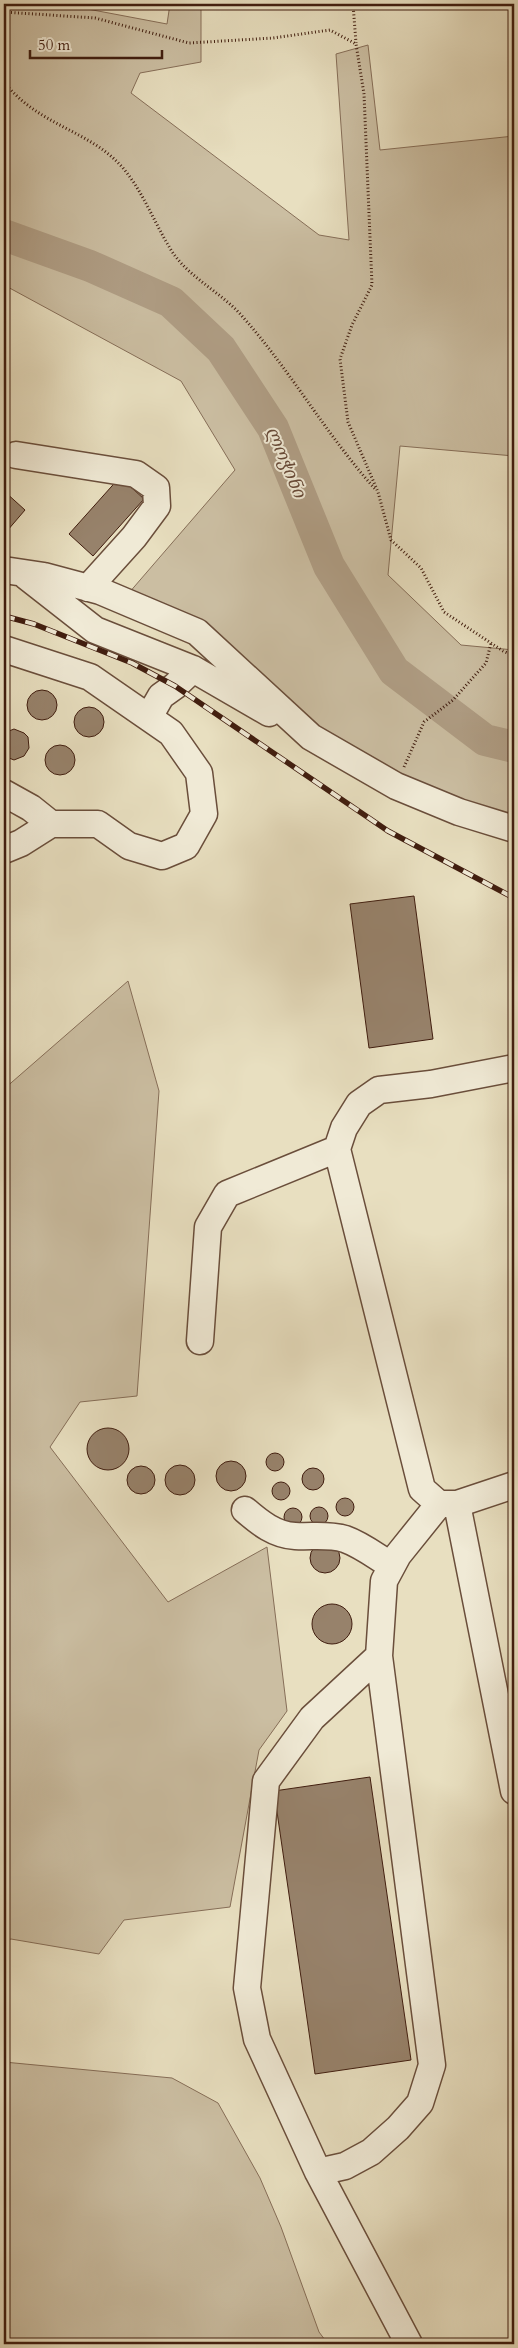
<svg xmlns="http://www.w3.org/2000/svg" width="518" height="2348" font-family="Cardo,'Noto Serif Georgian',serif">
<style>
.green{fill:#cbbea2;stroke:#866e58}
.lines{fill:none;stroke-linecap:round;stroke-linejoin:round}
.river{stroke:#af9d84;stroke-width:32}
.building{fill:#97826b;stroke:#401d0f}
.minor-casing{stroke:#6a4e3b;stroke-width:29}
.path{stroke:#401d0f;stroke-width:3;stroke-dasharray:1 2.5;stroke-linecap:butt}
.minor{stroke:#f0ead6;stroke-width:26}
.rail-casing{stroke:#401d0f;stroke-width:5.5}
.rail{stroke:#f0ead6;stroke-width:4;stroke-dasharray:11;stroke-linecap:butt}
.labels{text-anchor:middle;stroke-width:4;stroke-linejoin:round;paint-order:stroke}
.water-label{font-size:18px;font-style:italic;fill:#674a38;stroke:#f0ead6}
</style>
<rect width="100%" height="100%" fill="#e8dfc0"/>
<filter id="stains"><feTurbulence type="fractalNoise" baseFrequency=".004" numOctaves="4"/><feColorMatrix values="0 0 0 0 .2 0 0 0 0 .09 0 0 0 0 .02 0 0 0 .5 -.17"/></filter>
<radialGradient id="worn" r=".72"><stop offset=".6" stop-color="#630" stop-opacity="0"/><stop offset="1" stop-color="#630" stop-opacity=".3"/></radialGradient>
<!-- green -->
<path class="green" d="M4,4h57l106,20 3,-20h31v58l-61,11 -9,20 188,142 30,5 -13,-186 32,-9 12,105 134,-14v320l-114,-10 -12,129 73,70 53,5v169l-87,-30 -80,-38 -142,-95 -77,-62 107,-124 -54,-89 -177,-96z
M128,981l31,110 -22,305 -57,6 -30,45 118,155 99,-55 20,164 -28,39 -29,157 -106,13 -25,34 -88,-15 -7,2v-852z
M4,2062l168,16 46,25 42,75 21,49 38,105 9,12h-324z"/>
<g class="lines">
<!-- river -->
<path class="river" d="M4,235l86,31 81,36 50,47 52,79 56,138 65,105 91,69 29,7"/>
</g>
<!-- building -->
<path class="building" d="M120,477l24,22 -51,57 -24,-22z
M4,491l21,19 -18,21 -3,-2z
M27 705a15 15 0 1 1 30 0a15 15 0 1 1-30 0Z
M74 722a15 15 0 1 1 30 0a15 15 0 1 1-30 0Z
M14,729l10,4 4,4 1,11 -5,8 -10,4 -10,-4v-23z
M45 760a15 15 0 1 1 30 0a15 15 0 1 1-30 0Z
M414,896l19,143 -64,9 -19,-144z
M87 1449a21 21 0 1 1 42 0a21 21 0 1 1-42 0Z
M266 1462a9 9 0 1 1 18 0a9 9 0 1 1-18 0Z
M216 1476a15 15 0 1 1 30 0a15 15 0 1 1-30 0Z
M165 1480a15 15 0 1 1 30 0a15 15 0 1 1-30 0Z
M127 1480a14 14 0 1 1 28 0a14 14 0 1 1-28 0Z
M302 1479a11 11 0 1 1 22 0a11 11 0 1 1-22 0Z
M272 1491a9 9 0 1 1 18 0a9 9 0 1 1-18 0Z
M336 1507a9 9 0 1 1 18 0a9 9 0 1 1-18 0Z
M310 1516a9 9 0 1 1 18 0a9 9 0 1 1-18 0Z
M284 1517a9 9 0 1 1 18 0a9 9 0 1 1-18 0Z
M310 1558a15 15 0 1 1 30 0a15 15 0 1 1-30 0Z
M312 1624a20 20 0 1 1 40 0a20 20 0 1 1-40 0Z
M370,1777l41,283 -96,14 -41,-283z"/>
<g class="lines">
<defs>
<path id="minor" d="M16,455l120,19 20,14 1,18 -23,31 -46,51
M4,570l40,6 56,15 97,41 114,105 85,49 63,26 55,17
M26,576l69,54 98,39 76,44
M4,649l86,28 81,56 28,40 5,41 -18,32 -24,10 -33,-10 -31,-22h-47l-30,19 -17,7
M149,717l12,-21 14,-10 18,-17
M4,793l27,15 20,16
M514,1068l-83,16 -52,6 -20,14 -15,24 -7,21 85,340 17,15h18l57,-19
M200,1341l8,-114 19,-33 110,-45
M457,1504l57,287
M245,1510c15,13 30,25 50,26 17,1 34,-2 50,3 17,6 32,18 47,27
M379,1656l-67,62 -46,63 -19,207 10,51 61,133 91,172
M318,2172l27,-6 26,-14 27,-24 22,-25 12,-38 -53,-409 5,-75 14,-26 41,-51"/>
</defs>
<!-- minor casing -->
<use href="#minor" class="minor-casing"/>
<!-- path -->
<path class="path" d="M353,4l3,39
M4,12l91,6 94,25 84,-5 57,-8 26,14 8,50 8,191 -20,40 -12,34 8,63 30,70 13,48 30,28 23,44 59,39 11,5
M4,83c8,8 16,17 25,23 30,23 68,32 94,62 21,25 32,57 50,85 18,26 49,40 69,63 49,55 85,120 134,174
M404,767l20,-45 29,-22 33,-37 5,-20"/>
<!-- minor -->
<use href="#minor" class="minor"/>
<defs>
<path id="rail" d="M4,616l30,8 98,39 43,23 213,145 126,67"/>
</defs>
<!-- rail casing -->
<use href="#rail" class="rail-casing"/>
<!-- rail -->
<use href="#rail" class="rail"/>
</g>
<g class="labels">
<!-- water labels -->
<g class="water-label">
<text transform="translate(286 462) rotate(67)" y="6">ლოჭინი</text>
</g>
</g>
<!-- margin -->
<rect width="518" height="2348" fill="none" stroke="#e8dfc0" stroke-width="20"/>
<rect x="5" y="5" width="508" height="2338" fill="none" stroke="#401d0f" stroke-width="2.5"/>
<rect x="10" y="10" width="498" height="2328" fill="none" stroke="#401d0f"/>
<!-- scale -->
<path d="M30 50v8h132v-8" fill="none" stroke="#401d0f" stroke-width="2.5"/>
<text x="38" y="50" font-size="15" fill="#401d0f" stroke="#f0ead6" stroke-width="4" paint-order="stroke">50 m</text>
<rect width="100%" height="100%" filter="url(#stains)"/>
<rect width="100%" height="100%" fill="url(#worn)"/>
</svg>
